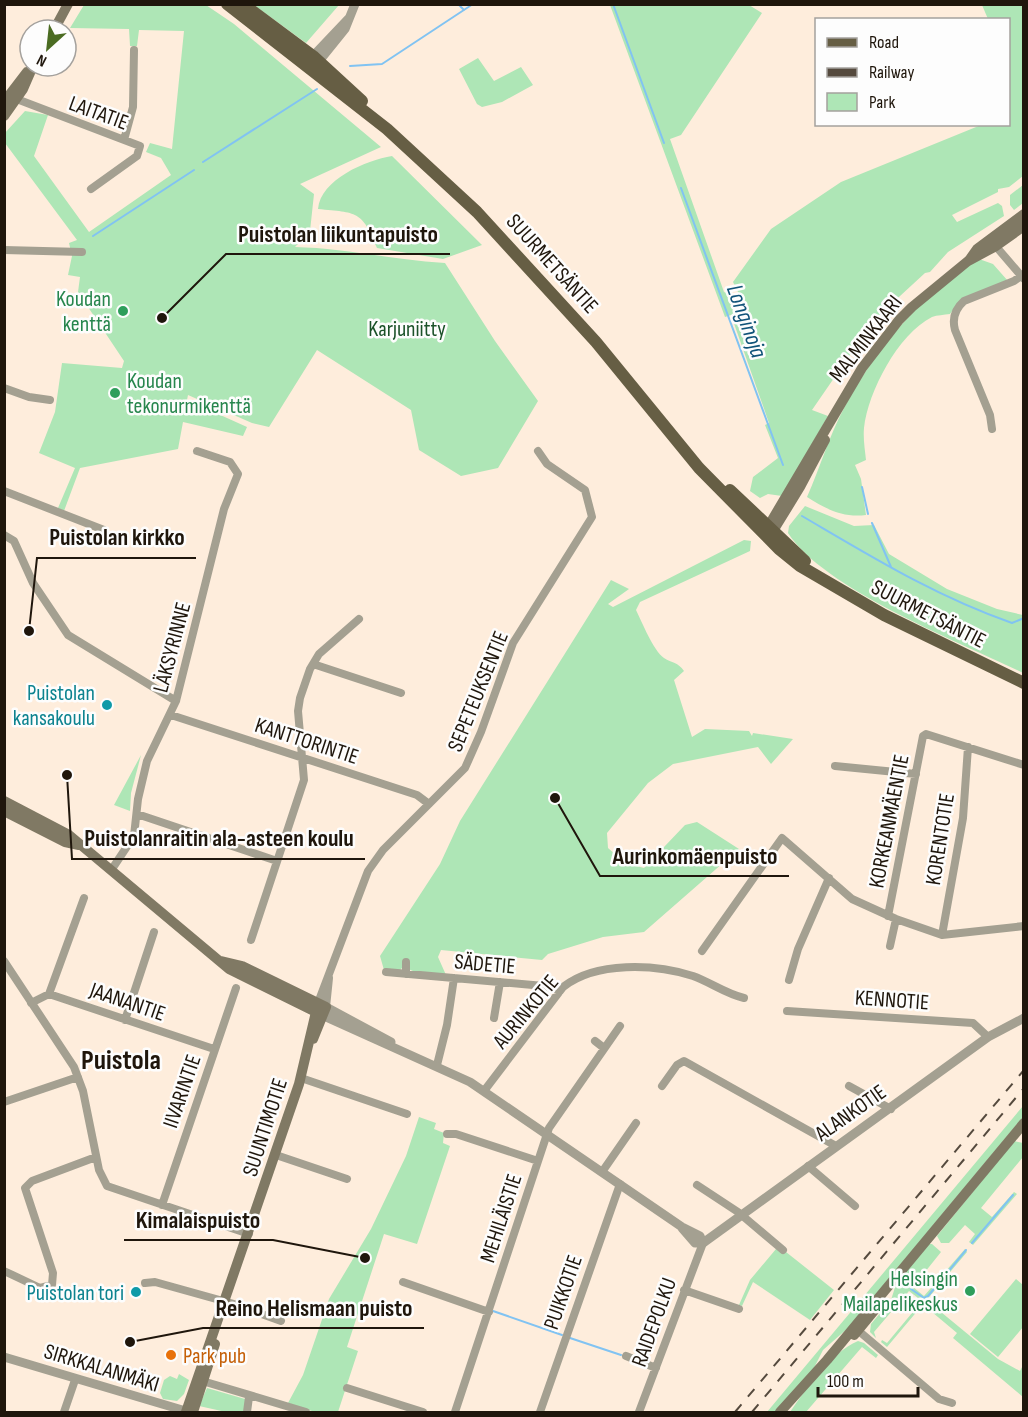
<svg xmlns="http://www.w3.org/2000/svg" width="1028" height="1417" font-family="'Sofia Sans Condensed',sans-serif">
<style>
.green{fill:#aee6b6}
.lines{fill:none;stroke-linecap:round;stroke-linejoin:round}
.stream{stroke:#81c3f2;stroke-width:2}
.minor{stroke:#a4a091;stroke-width:8}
.tertiary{stroke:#a4a091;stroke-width:9}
.secondary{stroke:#807964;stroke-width:10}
.primary{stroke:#665e44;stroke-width:12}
.rail{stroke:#554a3e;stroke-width:2;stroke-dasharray:10 10;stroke-linecap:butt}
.leisure-dot{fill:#2e9e5b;stroke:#fdfdfd;stroke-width:2}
.culture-dot{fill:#0f9aa8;stroke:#fdfdfd;stroke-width:2}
.food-dot{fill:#e8710a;stroke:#fdfdfd;stroke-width:2}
.labels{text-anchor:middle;stroke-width:5;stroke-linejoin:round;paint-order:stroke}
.street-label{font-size:22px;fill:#1f160c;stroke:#fdfdfd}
.leisure-label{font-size:22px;fill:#27864d;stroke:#fdfdfd;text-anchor:end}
.park-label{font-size:22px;fill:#1b5229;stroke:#fdfdfd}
.culture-label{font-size:22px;fill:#0d838f;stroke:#fdfdfd;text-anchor:end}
.food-label{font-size:22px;fill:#c56008;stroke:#fdfdfd;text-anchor:start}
.water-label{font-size:24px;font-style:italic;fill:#105379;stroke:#fdfdfd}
.district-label{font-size:28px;font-weight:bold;fill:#1f160c;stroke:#fdfdfd}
.leader{fill:none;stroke:#1f160c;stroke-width:2}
.callout-dot{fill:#1f160c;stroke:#fdfdfd;stroke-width:2}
.callout-label{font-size:24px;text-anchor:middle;font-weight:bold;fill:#1f160c;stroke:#fdfdfd;stroke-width:5;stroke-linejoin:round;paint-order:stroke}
</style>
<rect width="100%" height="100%" fill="#feeddc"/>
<!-- green -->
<path class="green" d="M84,5h122l28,19 147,123 -81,37 14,10 -4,37 -15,16c49,1 99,13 150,16l50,78 43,60 -40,67 -37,8 -42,-26 -8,-40 -94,-60 -48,77 -17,-4 -64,-28 -1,5 60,27 -4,9 -60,-14 -5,27 -98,19 -16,43 -6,-3 17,-40 -36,-15 16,-41 7,-49 60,5 2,-7 -46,-69 2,-15 -12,-2 4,-19 -3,-13 8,-3 -72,-97 -1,-9 21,-23 23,4 -14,41 55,76 82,-57 -10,-17 -15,-6 4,-9 22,6 12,-118 -45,-1 -2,16h-7l-1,-17 -59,-1z
M254,5h85l-33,38z
M610,5h139l13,8 -81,122 -11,4 54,153 17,6 -8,-16 38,-53 70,-47 140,-57 27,-1v-104l-20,-1 -6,-14h41v171l-14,11 -11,2v3l-46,23 5,7 41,-19 4,3 2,10 -56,36 -18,20 -5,1 -51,47 -62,90 16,6 -46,80 -14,-2 -8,4 -10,-7 3,-14 25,-19 -13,-33 4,-2 -38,-108 -6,2z
M478,58l16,23 27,-14 12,18 -31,17 -20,5 -5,-3 -18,-35z
M392,156l90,89 -39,14 -66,-11c-15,-38 -20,-35 -59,-39 2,-29 48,-49 74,-53z
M1023,185v18l-9,7 -4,-5v-10z
M979,259l14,5 15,17 -46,17 -12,16c-6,1 -13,1 -18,3 -34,17 -64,75 -68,111 -1,11 1,22 2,32l-11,5 6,14 5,36c-23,3 -40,-6 -59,-18 13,-29 22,-61 37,-89 30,-57 79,-116 135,-149z
M805,506l49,20 20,-1 15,29 58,35 50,20 26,6v58c-63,-31 -198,-83 -235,-140l1,-7z
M744,540l7,1 -1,10 -110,51 -4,8c6,12 17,40 28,48 8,5 14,4 20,13l-10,9 18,57 13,-8 44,2 3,5 1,-3 40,6 -22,25 -13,-17 -85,17 -25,19 -41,50 1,15 17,15 19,5 41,-43 12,-3 42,27 -95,83 -41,5 -55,17 -6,6 -101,-10 -3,7 8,18 -33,-4 -10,-4 -4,4 -15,-1 -4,-14 60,-92 20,-43 151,-241 18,9 -21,15 5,3z
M141,755l-10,38 -1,18 -16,-6z
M1023,1106v11l-175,211 -25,22 -10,20 -35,42h-11z
M419,1117l17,6 -2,6 10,4 -1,10 7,3 -33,98 -33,-10 -37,113 11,4 -20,61h-23l-27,-9 15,-28 26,-76 42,-70 35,-73z
M1014,1141l9,2v14l-42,51 11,9 22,-25 3,2 -44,51 -4,-3 6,-8 -10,-9 -16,18h-8l-4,-7z
M928,1244h4l9,8 -28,35 11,9 41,-47 2,3 -80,95 -6,-5 1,-2 5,3 35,-42 -13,-10 -35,41 2,6 -6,-6 1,-8 20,-24 6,-19z
M776,1249l10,3 48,38 -24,30 -57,-38 -11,24 -3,-1 11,-25z
M1016,1279l7,6v42l-25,30 -28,-23z
M930,1303l68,56 22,12 3,-6v32l-70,-59 4,-5 -31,-26z
M858,1341l6,2 14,12 -2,3 -14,-11 -56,65h-16c17,-24 40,-59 68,-71z
M179,1374l10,6 -5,14 -7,7 -14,-2 -3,-6 4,-13 6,-4 7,3z
M207,1388l38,11v13h-19l-27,-6z"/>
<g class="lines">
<!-- stream -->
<path class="stream" d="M430,4l29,1 5,5
M613,4l51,139
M350,66l32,-2 91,-60
M203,162l114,-73
M681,188l102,277
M93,236l101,-66
M862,487l6,27
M802,516c70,41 133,80 210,107l12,-5
M872,523l19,44
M972,1243l41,-48
M911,1289l13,9 4,-2 38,-46
M493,1311l69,24
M570,1338l51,17"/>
<!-- minor -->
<path class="minor" d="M14,98l126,48 -3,10 -46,33
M124,140l9,-33 1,-57
M993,243l31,36
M4,250l78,2
M4,388l25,9 21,3
M992,429l-2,-14 -35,-85c-3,-11 0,-21 9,-29l50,-20 7,-5
M4,491l100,39
M4,535l10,6 19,42 35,52 108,66
M313,664l88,29
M171,715l246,80 12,9
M835,766l81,8
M137,814l140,47
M112,869l22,-33 4,-37 9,-38 29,-60 48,-192 14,-35 -8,-12 -33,-11
M888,916l35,-180 3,-2 98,31
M942,935l21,-117 5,-71
M251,940l53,-160 -6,-69 2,-13 10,-29 9,-15 40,-35
M890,946l6,-27
M702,951l80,-113 70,61 44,20 46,16 82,-9
M4,961l70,106 9,24 16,79 8,16 142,48
M386,972l158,14 16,5
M406,974v-12
M789,980l9,-31 31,-71
M49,994l35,-96
M31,1003l18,-9 165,55
M318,1003l50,-132 15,-21 82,-82 16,-36 32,-89 79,-126 -7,-27 -38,-26 -9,-13
M326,1007l3,-29
M787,1011l186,12 15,14
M494,1018l6,-36
M125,1020l29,-88
M595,1041l9,7
M437,1065l10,-40 7,-47
M301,1078l106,36
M662,1086l15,-21 7,-4 152,85
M849,1086l42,23
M484,1091l79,-104c33,-26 92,-23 130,-11 17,6 33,18 51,22
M4,1102l74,-25
M447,1134h9l82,27
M276,1155l71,24
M808,1166l47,40
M602,1172l34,-49
M697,1185l41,27 45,38
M162,1205l74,-217
M4,1271l36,17 12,-3 1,-12 -28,-85 7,-7 64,-24
M403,1282l86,30
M145,1283l10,-1 79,22 47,17
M684,1290l55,19
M854,1327l85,72 13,4
M626,1356l30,12
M199,1380l107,32
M347,1388l76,24
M64,1412l11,-32
M247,1412l2,-15
M455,1412l94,-284 71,-102
M540,1412l80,-228
M639,1412l64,-169"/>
<!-- tertiary -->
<path class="tertiary" d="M312,61l1,-5 36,-38
M316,65l29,-36 10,-25
M326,1007l65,35
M317,1013l153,69 212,145 18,9 3,7
M682,1228l13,15h8
M703,1243l285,-206 36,-19
M4,1357l185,55"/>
<!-- secondary -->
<path class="secondary" d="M54,30l14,-26
M4,102l23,-30
M4,116l19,-27 10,-23
M970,259l7,-10 47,-35
M765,532l97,-164 37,-48 13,-13 56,-46 28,-15 28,-20
M768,534l5,-3 27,-44 25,-47
M4,801l65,34 160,134 87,43 -17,72 -113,328
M4,811l61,31 14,3
M221,961l21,5 84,41 -13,32
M854,1335l28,-34
M193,1412l22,-68
M780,1412l47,-52 197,-237"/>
<!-- primary -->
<path class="primary" d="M227,4l160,125 90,83 119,130 103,126 80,81 21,17 84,49 140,68
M243,4l70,52 49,45
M730,490l75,71"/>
<!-- rail -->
<path class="rail" d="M735,1412l289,-342
M752,1412l272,-324"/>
</g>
<!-- markers -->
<g class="leisure-dot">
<circle cx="123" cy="311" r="6"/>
<circle cx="115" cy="393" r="6"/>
<circle cx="970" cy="1291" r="6"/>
</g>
<g class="culture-dot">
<circle cx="107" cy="705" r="6"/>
<circle cx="136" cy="1292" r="6"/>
</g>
<circle class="food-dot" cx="171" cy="1355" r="6"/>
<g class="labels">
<!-- street labels -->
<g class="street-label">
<text transform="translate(99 112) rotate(20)" y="8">LAITATIE</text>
<text transform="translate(553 263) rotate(48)" y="8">SUURMETSÄNTIE</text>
<text transform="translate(865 338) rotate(-52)" y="8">MALMINKAARI</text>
<text transform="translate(929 613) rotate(27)" y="8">SUURMETSÄNTIE</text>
<text transform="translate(171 647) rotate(-75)" y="8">LÄKSYRINNE</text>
<text transform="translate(477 691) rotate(-68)" y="8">SEPETEUKSENTIE</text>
<text transform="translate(307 740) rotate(18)" y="8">KANTTORINTIE</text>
<text transform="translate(888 821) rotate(-79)" y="8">KORKEANMÄENTIE</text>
<text transform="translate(939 839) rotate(-81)" y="8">KORENTOTIE</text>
<text transform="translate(485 963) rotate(5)" y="8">SÄDETIE</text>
<text transform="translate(892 999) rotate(4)" y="8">KENNOTIE</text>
<text transform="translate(128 1001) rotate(19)" y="8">JAANANTIE</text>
<text transform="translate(525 1011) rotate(-50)" y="8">AURINKOTIE</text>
<text transform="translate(181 1091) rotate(-71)" y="8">IIVARINTIE</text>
<text transform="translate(850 1112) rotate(-35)" y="8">ALANKOTIE</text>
<text transform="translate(264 1127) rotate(-72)" y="8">SUUNTIMOTIE</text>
<text transform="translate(500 1218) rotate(-72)" y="8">MEHILÄISTIE</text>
<text transform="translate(562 1292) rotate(-71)" y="8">PUIKKOTIE</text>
<text transform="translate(653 1322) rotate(-70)" y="8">RAIDEPOLKU</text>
<text transform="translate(102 1367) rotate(17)" y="8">SIRKKALANMÄKI</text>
</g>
<!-- leisure labels -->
<g class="leisure-label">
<text x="111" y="306">Koudan<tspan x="111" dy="25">kenttä</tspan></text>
<text x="127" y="388" text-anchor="start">Koudan<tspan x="127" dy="25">tekonurmikenttä</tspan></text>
<text x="958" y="1286">Helsingin<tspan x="958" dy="25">Mailapelikeskus</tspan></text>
</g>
<!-- park labels -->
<g class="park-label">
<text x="407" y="336">Karjuniitty</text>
</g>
<!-- culture labels -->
<g class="culture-label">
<text x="95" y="700">Puistolan<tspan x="95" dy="25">kansakoulu</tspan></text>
<text x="124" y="1300">Puistolan tori</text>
</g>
<!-- food labels -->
<g class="food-label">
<text x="183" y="1363">Park pub</text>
</g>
<!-- water labels -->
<g class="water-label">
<text transform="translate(747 321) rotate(70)" y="8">Longinoja</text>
</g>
<!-- district labels -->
<g class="district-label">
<text x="121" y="1069">Puistola</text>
</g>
</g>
<!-- callouts -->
<path class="leader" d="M162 318L226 254H450M29 631L37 558H196M67 775L72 859H365M555 798L600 876H789M365 1258L273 1240H124M130 1342L203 1328H424"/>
<g class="callout-dot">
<circle cx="162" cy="318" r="6"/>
<circle cx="29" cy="631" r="6"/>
<circle cx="67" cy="775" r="6"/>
<circle cx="555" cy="798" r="6"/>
<circle cx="365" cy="1258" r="6"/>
<circle cx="130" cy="1342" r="6"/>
</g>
<g class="callout-label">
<text x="338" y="242">Puistolan liikuntapuisto</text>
<text x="117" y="545">Puistolan kirkko</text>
<text x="219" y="846">Puistolanraitin ala-asteen koulu</text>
<text x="695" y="864">Aurinkomäenpuisto</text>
<text x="198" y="1228">Kimalaispuisto</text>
<text x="314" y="1316">Reino Helismaan puisto</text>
</g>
<!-- border -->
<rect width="1028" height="1417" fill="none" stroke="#1f160c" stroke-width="12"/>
<!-- legend -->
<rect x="815" y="18" width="195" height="108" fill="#fdfdfd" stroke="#a4a19d" stroke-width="1.5"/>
<rect x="827" y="38" width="30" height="9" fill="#665e44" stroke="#a4a19d" stroke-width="1.5"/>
<text x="869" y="48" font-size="18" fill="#1f160c">Road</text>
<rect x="827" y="68" width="30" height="9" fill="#554a3e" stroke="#a4a19d" stroke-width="1.5"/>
<text x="869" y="78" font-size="18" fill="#1f160c">Railway</text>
<rect x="827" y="93" width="30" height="18" fill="#aee6b6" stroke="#a4a19d" stroke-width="1.5"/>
<text x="869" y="108" font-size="18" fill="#1f160c">Park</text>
<!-- north arrow -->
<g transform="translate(48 48) rotate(207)"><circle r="28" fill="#fdfdfd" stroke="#a4a19d" stroke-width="1.5"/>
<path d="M0-4.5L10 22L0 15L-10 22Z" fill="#4b6c22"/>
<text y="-9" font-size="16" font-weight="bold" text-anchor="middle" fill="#1f160c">N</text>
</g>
<!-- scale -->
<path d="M818 1387v9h100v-9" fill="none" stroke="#1f160c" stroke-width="3"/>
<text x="827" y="1387" font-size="18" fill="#1f160c" stroke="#fdfdfd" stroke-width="4.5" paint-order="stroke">100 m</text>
</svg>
